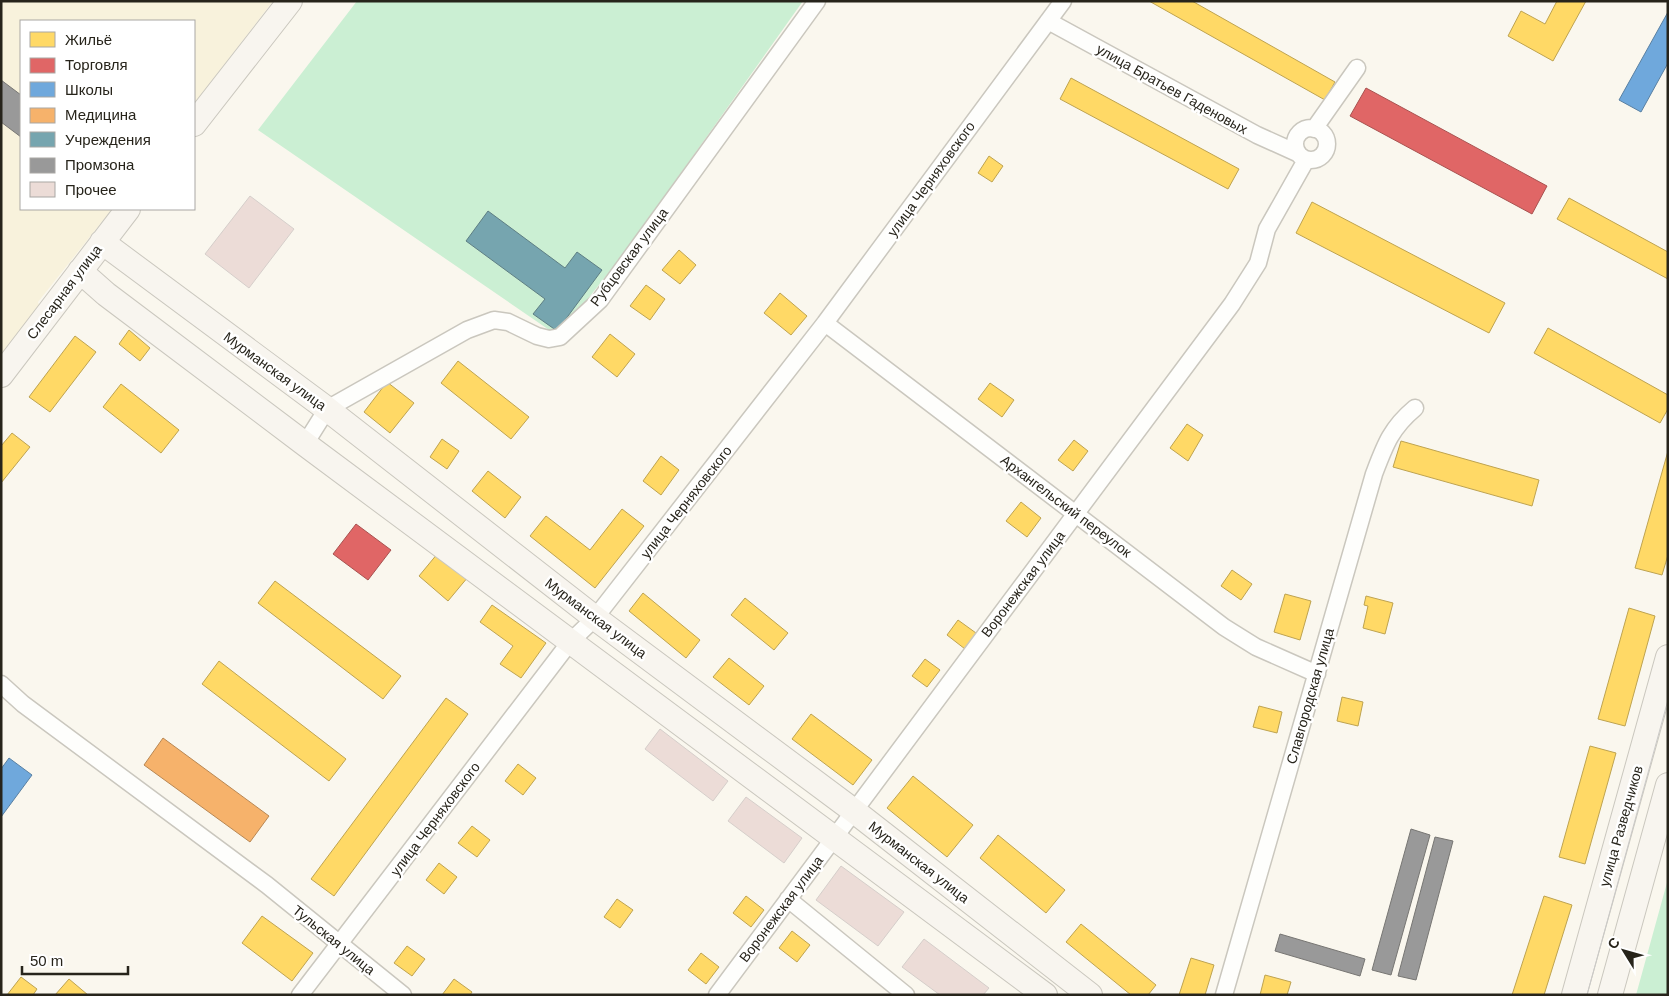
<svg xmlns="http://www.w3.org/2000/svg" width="1669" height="996" font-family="Arial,sans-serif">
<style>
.built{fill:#f8f2dc}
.green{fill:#cbefd3}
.homes{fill:#ffd966;stroke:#bea350}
.shops{fill:#e06666;stroke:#a85250}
.schools{fill:#6fa8dc;stroke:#5980a2}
.health{fill:#f6b26b;stroke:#b88753}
.public{fill:#76a5af;stroke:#5e7e83}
.industry{fill:#999;stroke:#777673}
.building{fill:#ecdcd7;stroke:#d5ceca}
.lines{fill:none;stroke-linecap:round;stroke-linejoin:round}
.minor-casing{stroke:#cac7be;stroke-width:19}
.secondary-casing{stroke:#cac7be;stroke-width:26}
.minor{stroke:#fefefc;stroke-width:16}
.secondary{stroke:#f8f5ef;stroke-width:24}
.tram{stroke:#cbcac8;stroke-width:1}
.labels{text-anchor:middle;stroke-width:5;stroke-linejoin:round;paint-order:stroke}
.street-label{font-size:14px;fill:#27241b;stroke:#fff}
</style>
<rect width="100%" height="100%" fill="#faf7ee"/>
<!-- built -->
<path class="built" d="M1,1h272l-79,103v-83h-173v188h91l-74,93 5,14 -42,58z"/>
<!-- green -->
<path class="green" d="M357,1h446l-181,255 -64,80 -300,-206z
M1668,879v116h-32z"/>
<!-- homes -->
<path class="homes" d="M1149,1h43l143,81 -10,18z
M1557,1h29l-33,60 -45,-25 13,-25 24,13z
M1071,78l168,91 -11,20 -168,-90z
M989,156l14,10 -11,16 -14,-9z
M1569,198l99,54v27l-111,-60z
M1312,202l193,101 -16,30 -193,-100z
M679,250l17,15 -16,19 -18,-14z
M646,285l19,14 -15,21 -20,-14z
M780,293l27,23 -16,19 -27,-22z
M1548,328l120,67v14l-8,14 -126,-70z
M129,330l21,18 -10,13 -21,-17z
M610,334l25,20 -18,23 -25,-20z
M75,336l21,16 -46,60 -21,-15z
M458,361l71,56 -18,22 -70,-56z
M387,382l27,21 -24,30 -26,-21z
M990,383l24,17 -12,17 -24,-18z
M121,384l58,46 -18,23 -58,-46z
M1187,424l16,11 -15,26 -18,-13z
M12,433l18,14 -29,36v-37z
M442,439l17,12 -12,18 -17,-12z
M1074,440l14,11 -15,20 -15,-11z
M1401,441l138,39 -7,26 -139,-39z
M1668,451v104l-6,20 -27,-7z
M661,456l18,14 -18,25 -18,-14z
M488,471l33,26 -16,21 -33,-27z
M1021,502l20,16 -14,19 -21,-16z
M622,509l22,17 -49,62 -65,-52 16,-20 44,34z
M438,553l30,24 -20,24 -29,-25z
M1232,570l20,14 -11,16 -20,-14z
M275,581l126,95 -18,23 -125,-96z
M643,593l57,47 -14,18 -57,-47z
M1285,594l26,7 -11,39 -26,-8z
M1366,596l27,7 -8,31 -22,-6 5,-22 -4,-1z
M745,598l43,35 -14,17 -43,-35z
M492,605l54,38 -25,35 -21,-14 13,-18 -33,-24z
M1629,608l26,8 -30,110 -27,-7z
M958,620l18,13 -11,16 -18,-14z
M729,658l35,28 -15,19 -36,-28z
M925,659l15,11 -13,17 -15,-11z
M219,661l127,98 -17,22 -127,-97z
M1342,697l21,5 -5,24 -21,-5z
M446,698l22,16 -134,182 -23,-17z
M1259,706l23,6 -5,21 -24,-6z
M811,714l61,46 -19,25 -61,-46z
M1590,746l26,7 -31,111 -26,-7z
M518,764l18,14 -13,17 -18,-14z
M913,776l60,49 -26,32 -60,-49z
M472,826l18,14 -13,17 -19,-14z
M998,835l67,55 -19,23 -66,-55z
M439,863l18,14 -13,17 -18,-14z
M746,896l18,14 -13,17 -18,-14z
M1544,896l28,9 -28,90h-32z
M617,899l16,11 -13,18 -16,-11z
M262,916l51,37 -21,28 -50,-38z
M1081,924l75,61 -8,10h-17l-65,-53z
M792,931l18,14 -13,17 -18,-14z
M407,946l18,13 -13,17 -18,-13z
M701,953l18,14 -13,17 -18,-14z
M1191,958l23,7 -9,30h-26z
M1265,975l26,7 -4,13h-27z
M21,977l16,12 -4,6h-26z
M69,979l19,16h-33z
M454,979l18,13 -2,3h-28z"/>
<!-- shops -->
<path class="shops" d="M1366,88l181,98 -15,28 -182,-98z
M356,524l35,26 -23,30 -35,-26z"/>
<!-- schools -->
<path class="schools" d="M1668,12v51l-27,49 -22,-12z
M9,758l23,17 -31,42v-48z"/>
<!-- health -->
<path class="health" d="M163,738l106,78 -19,26 -106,-77z"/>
<!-- public -->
<path class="public" d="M488,211l77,57 12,-16 25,18 -45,61 -24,-17 12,-15 -79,-58z"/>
<!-- industry -->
<path class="industry" d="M1,80l20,15v42l-20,-15z
M1411,829l19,6 -39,140 -19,-5z
M1435,837l18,4 -37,139 -18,-4z
M1280,934l85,25 -5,17 -85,-25z"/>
<!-- building -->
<path class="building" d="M250,196l44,33 -45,59 -44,-34z
M660,729l68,52 -15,20 -68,-52z
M746,797l56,41 -18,25 -56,-42z
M841,866l63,46 -26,34 -62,-46z
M924,939l65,49 -6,7h-43l-38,-28z"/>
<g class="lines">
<defs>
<path id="minor" d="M1048,21l209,114 40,18
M1295 144a16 16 0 1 1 32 0a16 16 0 1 1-32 0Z
M1314,129l43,-61
M825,323l399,304 32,20 61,27
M305,444l22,-35 140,-79 27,-10 14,2 29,14 12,3 11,-2 40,-37 217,-299
M1,684l22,20 244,181 136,110
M788,899l118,96
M300,995l270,-353 25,-24 230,-295 238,-322
M717,995l515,-691 26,-41 9,-34 39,-69
M1224,995l150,-521c11,-29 17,-46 41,-66"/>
<path id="secondary" d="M194,124l96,-123
M102,242l225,167 268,209 259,193 236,184
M80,271l26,23 199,150 740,551
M1,375l127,-166
M1574,995l94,-338
M1610,995l58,-210"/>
</defs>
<!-- minor casing -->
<use href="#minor" class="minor-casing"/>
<!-- secondary casing -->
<use href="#secondary" class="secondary-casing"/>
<!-- minor -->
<use href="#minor" class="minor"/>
<!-- secondary -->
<use href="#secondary" class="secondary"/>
<!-- tram -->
<path class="tram" d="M1587,995l81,-295"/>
</g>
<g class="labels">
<!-- street labels -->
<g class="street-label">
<text transform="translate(1172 89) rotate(29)" y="5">улица Братьев Гаденовых</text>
<text transform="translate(931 179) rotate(-54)" y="5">улица Черняховского</text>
<text transform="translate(629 257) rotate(-53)" y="5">Рубцовская улица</text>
<text transform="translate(64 292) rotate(-53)" y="5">Слесарная улица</text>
<text transform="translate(275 371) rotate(36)" y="5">Мурманская улица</text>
<text transform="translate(686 502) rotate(-52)" y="5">улица Черняховского</text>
<text transform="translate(1066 506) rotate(37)" y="5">Архангельский переулок</text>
<text transform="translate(1023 584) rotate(-53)" y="5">Воронежская улица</text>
<text transform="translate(596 618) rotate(37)" y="5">Мурманская улица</text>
<text transform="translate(1310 696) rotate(-74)" y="5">Славгородская улица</text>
<text transform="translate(435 819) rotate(-53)" y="5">улица Черняховского</text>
<text transform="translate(1621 826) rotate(-74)" y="5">улица Разведчиков</text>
<text transform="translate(919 862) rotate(38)" y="5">Мурманская улица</text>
<text transform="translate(781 909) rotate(-53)" y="5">Воронежская улица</text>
<text transform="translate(334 940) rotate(39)" y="5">Тульская улица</text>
</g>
</g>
<!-- border -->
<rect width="1669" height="996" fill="none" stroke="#27241b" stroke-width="5"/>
<!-- legend -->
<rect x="20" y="20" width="175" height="190" fill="#ffffff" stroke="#a9a7a4"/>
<rect x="30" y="32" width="25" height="15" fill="#ffd966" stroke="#a9a7a4"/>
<text x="65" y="45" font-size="15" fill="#27241b">Жильё</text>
<rect x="30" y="58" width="25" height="15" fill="#e06666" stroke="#a9a7a4"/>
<text x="65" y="70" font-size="15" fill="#27241b">Торговля</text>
<rect x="30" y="82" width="25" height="15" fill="#6fa8dc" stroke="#a9a7a4"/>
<text x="65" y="95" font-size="15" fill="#27241b">Школы</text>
<rect x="30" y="108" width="25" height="15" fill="#f6b26b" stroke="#a9a7a4"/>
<text x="65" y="120" font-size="15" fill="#27241b">Медицина</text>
<rect x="30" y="132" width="25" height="15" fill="#76a5af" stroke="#a9a7a4"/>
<text x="65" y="145" font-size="15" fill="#27241b">Учреждения</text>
<rect x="30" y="158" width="25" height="15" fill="#999999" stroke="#a9a7a4"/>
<text x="65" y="170" font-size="15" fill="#27241b">Промзона</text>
<rect x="30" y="182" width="25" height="15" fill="#ecdcd7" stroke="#a9a7a4"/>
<text x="65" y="195" font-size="15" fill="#27241b">Прочее</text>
<!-- north arrow -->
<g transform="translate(1624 951) rotate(307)" stroke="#ffffff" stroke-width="4" paint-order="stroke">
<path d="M0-4L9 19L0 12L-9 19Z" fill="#27241b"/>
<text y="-8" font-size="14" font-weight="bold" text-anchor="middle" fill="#27241b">С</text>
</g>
<!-- scale -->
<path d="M22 966v8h106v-8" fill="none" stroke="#27241b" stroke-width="2.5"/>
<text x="30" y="966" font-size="15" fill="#27241b" stroke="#ffffff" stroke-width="4" paint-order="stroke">50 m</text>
</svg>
